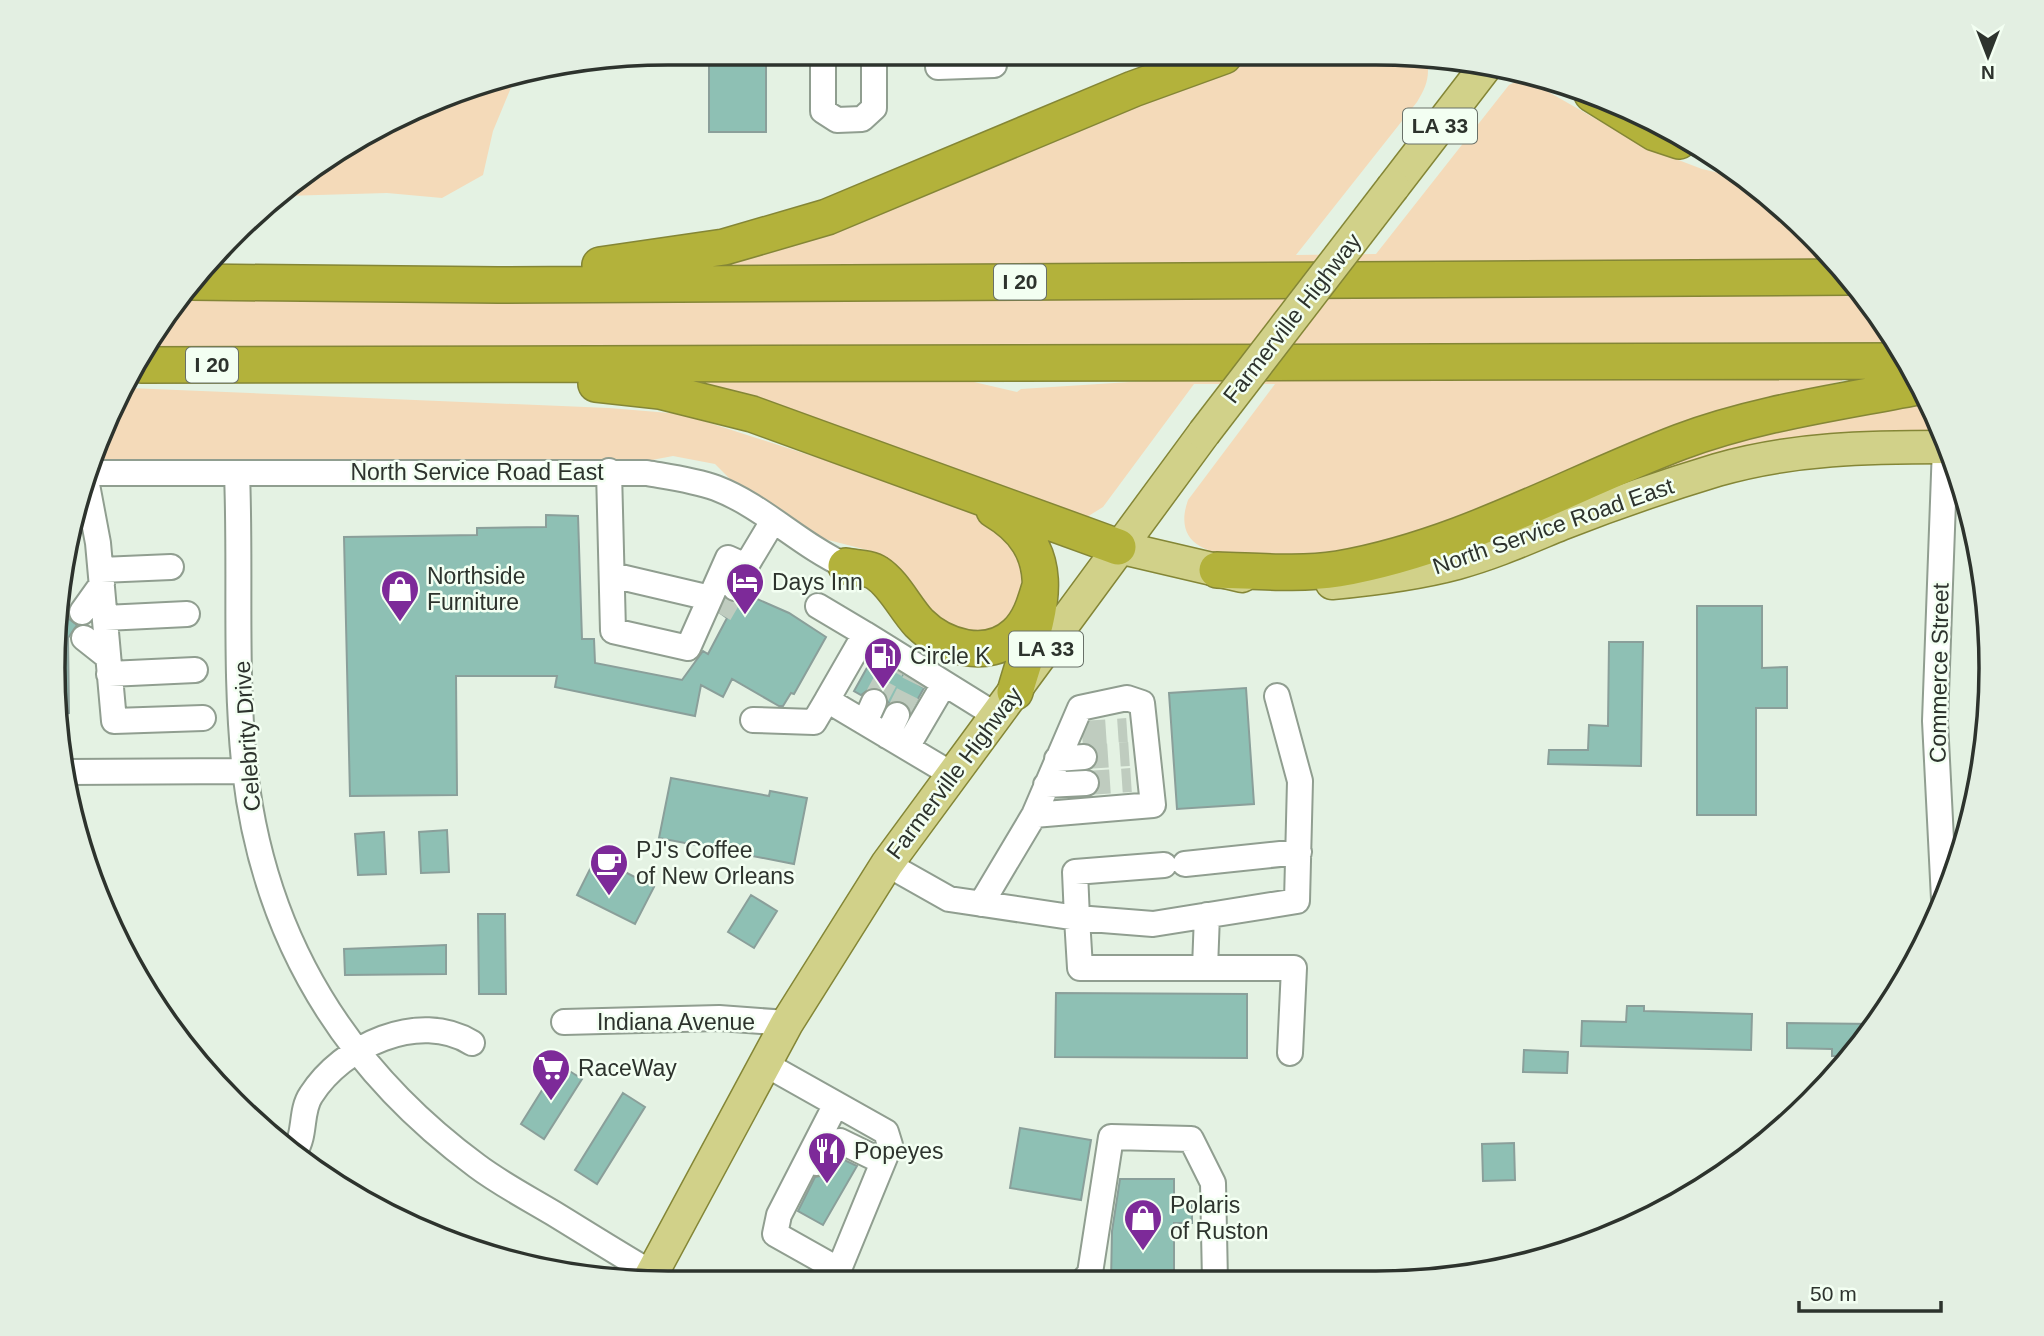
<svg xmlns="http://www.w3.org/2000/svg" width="2044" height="1336" font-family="Helvetica,sans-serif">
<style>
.green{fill:#f4dab9}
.building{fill:#8ec0b4;stroke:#8a9f9a;stroke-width:2}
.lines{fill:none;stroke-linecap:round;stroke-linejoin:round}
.minor-tunnel{stroke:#bfccbf;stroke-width:24;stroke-dasharray:24 12;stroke-linecap:butt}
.minor-casing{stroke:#909e90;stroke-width:28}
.major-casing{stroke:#848636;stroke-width:35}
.highway-casing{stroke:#848636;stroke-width:38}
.minor{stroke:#fff;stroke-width:24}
.major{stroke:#d1d189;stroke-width:32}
.highway{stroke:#b3b23b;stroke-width:35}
.major-bridge-casing{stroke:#848636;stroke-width:35;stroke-linecap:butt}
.major-bridge{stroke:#d1d189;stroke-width:32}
.labels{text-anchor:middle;stroke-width:5;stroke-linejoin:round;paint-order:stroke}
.shield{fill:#f3fff2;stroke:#687068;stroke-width:2}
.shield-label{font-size:21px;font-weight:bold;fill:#2d332d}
.street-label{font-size:23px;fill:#2d332d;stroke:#f3fff2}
.poi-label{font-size:23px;fill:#2d332d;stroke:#f3fff2;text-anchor:start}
.rim{fill:none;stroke:#2d332d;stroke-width:3.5}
</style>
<rect width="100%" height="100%" fill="#e4f2e3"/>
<!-- green -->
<path class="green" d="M1255,56l171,2c5,17 0,30 -9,44l-121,153 80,-1 133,-169 15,-7 123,70 55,21 35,8 45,28 52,56 -1122,5 475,-186z
M515,78l-22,53 -10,44 -41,23 -55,-5 -103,3 42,-40 145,-71z
M1864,294l30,48 -1744,7 26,-49z
M1843,375l-1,6c-27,7 -56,13 -82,22 -109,37 -211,92 -320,129 -63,21 -138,26 -204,23 -34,-2 -62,-15 -48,-55l87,-116h-81l-91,123 -21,13 -392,-140 271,-1 56,13 4,-3 171,-11z
M129,388l480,20 73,6 282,91 2,-5 60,53v57l-57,34 -84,-73 -14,-20 -62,-16 -70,-47 -24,-24 -42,-8 -37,7 -547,-1z
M1928,395l14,38 -341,60 109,-51z"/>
<!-- building -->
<path class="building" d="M709,53h57v79h-57z
M546,515l32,1 4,123h12l1,24 87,17 21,-29 5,3 19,-36 -7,-5 6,-14 11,4 11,-8 41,18 37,24 -32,57 -3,-1 -8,13h-4l-47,-27 -9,18 -22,-12 -6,31 -140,-29 2,-11h-101l1,119 -107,1 -6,-259 133,-2v-7l69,-1z
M1697,606h65v62l25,-1v41h-31v107h-59z
M62,612h5l2,7 8,6 -9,13 1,75 -10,1 -7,-46z
M1609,642h34l-2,124 -93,-2 1,-14h39l1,-25 19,1z
M873,657l51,31 -13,23 -8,-10 -15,2 -2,-9 -7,-6 -7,-1 -11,8 -7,-4z
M1246,688l8,116 -77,5 -8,-116z
M671,778l98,18 1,-5 37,7 -13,66 -135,-26z
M447,830l2,42 -28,1 -2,-41z
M384,832l2,42 -28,1 -3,-41z
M596,857l58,30 -19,37 -58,-29z
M751,895l26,16 -23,37 -26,-16z
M478,914h27l1,80h-27z
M446,945v29l-101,1 -1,-26z
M1056,993l191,1v64l-192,-1z
M1627,1006h17v5l108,3 -1,36 -170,-4 1,-25 44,1z
M1787,1023l87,1 -22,32h-20v-7l-45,-1z
M1524,1050l44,2 -1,21 -44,-1z
M549,1058l33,21 -38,60 -23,-15 28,-45 -10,-6z
M623,1093l22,14 -48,77 -22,-14z
M1020,1128l71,12 -10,60 -71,-12z
M1514,1143l1,37 -32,1 -1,-37z
M838,1157l19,9 -34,59 -25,-14 17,-34 10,-2z
M1120,1179h54v24h18v20h-18v58h-63l1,-50z"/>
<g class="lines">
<!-- minor-tunnel -->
<path class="minor-tunnel" d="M720,614l15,-26
M874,702l21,-39
M897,715l20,-40
M1082,733l45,-3
M1084,757l45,-3
M1086,783l45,-3"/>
<defs>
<path id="minor" d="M823,54v57l14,9 25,-1 12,-11v-54
M938,54v13l56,-2v-10
M609,471l4,160 75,17 40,-90 18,8 27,-45
M85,473h562c23,4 47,7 69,15 47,18 84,57 130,78
M85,474l13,69 16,178 89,-3
M237,474c4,99 -3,199 8,297 19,166 98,296 232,395 24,18 51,32 76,47 36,22 72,45 109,66
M101,570l70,-3
M612,575l98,23
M735,588l11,-22
M818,606l47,28
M82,612l20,-28
M105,618l82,-4
M84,638l24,19
M109,674l86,-4
M753,720l61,2 13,-22
M865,722l9,-20
M887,736l10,-21
M907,747l37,-63
M1057,759l27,-2
M66,772l179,-1
M953,775l-126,-75 38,-66 132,82
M1046,785l40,-2
M887,864l62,35 128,19 3,50h214l-4,85
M1185,864l114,-12
M1164,865l-89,7 2,46 76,6 144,-23 3,-120 -23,-85
M1944,899l-9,-178 10,-274
M981,904l53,-89 119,-10 -11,-102 -15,-5 -47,10 -46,107
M1205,968l2,-53
M564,1022l155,-4 68,5
M765,1064l121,68 4,13 -55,134
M836,1104l-57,111 -4,19 64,36
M295,1151c11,-16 5,-40 16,-56 31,-49 108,-85 161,-52
M817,1163l11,-19 12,-3 43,21
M1083,1281l7,-8 21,-136 80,2 22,44 2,98"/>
<path id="major" d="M1393,187l93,-121
M1118,547l124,29
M1332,583c43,-4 84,-9 125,-20 37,-10 70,-25 104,-39 51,-20 103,-38 156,-54 76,-22 152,-23 230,-23
M649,1279l138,-256 100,-159 317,-431"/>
<path id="highway" d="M1592,94l63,39 24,8
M600,265l124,-18 103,-30 306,-128 91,-33
M192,282l306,3 1351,-8
M141,365l1766,-4
M596,384l64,7 92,23 366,133
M994,510c76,45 40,114 21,182
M846,566c9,2 24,2 31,7 17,11 28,35 42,50 24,24 68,38 97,11 14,-13 19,-31 24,-48
M1217,570c40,1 82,5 121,-1 122,-21 229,-84 342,-127 77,-29 161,-40 242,-56"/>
</defs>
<!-- minor casing -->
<use href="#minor" class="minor-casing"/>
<!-- major casing -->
<use href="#major" class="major-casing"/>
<!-- highway casing -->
<use href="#highway" class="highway-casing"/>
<!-- minor -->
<use href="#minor" class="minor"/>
<!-- major -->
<use href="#major" class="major"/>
<!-- highway -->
<use href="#highway" class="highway"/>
<defs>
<path id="major-bridge" d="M1204,433l189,-246"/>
</defs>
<!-- major-bridge casing -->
<use href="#major-bridge" class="major-bridge-casing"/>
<!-- major-bridge -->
<use href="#major-bridge" class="major-bridge"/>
</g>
<!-- icons -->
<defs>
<symbol id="hotel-pin" viewBox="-11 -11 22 30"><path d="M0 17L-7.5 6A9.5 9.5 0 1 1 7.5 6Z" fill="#7d2a99" stroke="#f3fff2"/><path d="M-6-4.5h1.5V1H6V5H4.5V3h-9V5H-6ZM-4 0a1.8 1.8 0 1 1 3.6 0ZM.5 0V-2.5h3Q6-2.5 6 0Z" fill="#fff"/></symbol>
<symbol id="shop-pin" viewBox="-11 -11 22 30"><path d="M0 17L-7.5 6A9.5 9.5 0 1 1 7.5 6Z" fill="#7d2a99" stroke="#f3fff2"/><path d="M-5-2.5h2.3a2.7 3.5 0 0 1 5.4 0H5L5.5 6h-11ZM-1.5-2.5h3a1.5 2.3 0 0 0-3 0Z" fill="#fff"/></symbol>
<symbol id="fuel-pin" viewBox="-11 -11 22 30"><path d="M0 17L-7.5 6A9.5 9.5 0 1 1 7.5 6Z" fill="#7d2a99" stroke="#f3fff2"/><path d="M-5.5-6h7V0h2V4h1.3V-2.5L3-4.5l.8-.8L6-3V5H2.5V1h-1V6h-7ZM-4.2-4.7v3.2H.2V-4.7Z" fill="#fff"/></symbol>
<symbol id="cafe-pin" viewBox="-11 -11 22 30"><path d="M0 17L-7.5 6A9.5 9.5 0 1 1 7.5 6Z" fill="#7d2a99" stroke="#f3fff2"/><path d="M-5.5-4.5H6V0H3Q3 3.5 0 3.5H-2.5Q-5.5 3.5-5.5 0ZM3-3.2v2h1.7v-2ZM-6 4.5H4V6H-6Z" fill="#fff"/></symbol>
<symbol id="supermarket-pin" viewBox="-11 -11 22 30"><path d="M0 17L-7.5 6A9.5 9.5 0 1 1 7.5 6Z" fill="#7d2a99" stroke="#f3fff2"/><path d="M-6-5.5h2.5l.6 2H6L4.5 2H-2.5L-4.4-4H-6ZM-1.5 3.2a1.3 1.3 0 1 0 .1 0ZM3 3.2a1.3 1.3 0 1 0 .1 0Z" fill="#fff"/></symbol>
<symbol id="restaurant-pin" viewBox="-11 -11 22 30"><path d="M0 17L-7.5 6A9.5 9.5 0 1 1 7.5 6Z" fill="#7d2a99" stroke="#f3fff2"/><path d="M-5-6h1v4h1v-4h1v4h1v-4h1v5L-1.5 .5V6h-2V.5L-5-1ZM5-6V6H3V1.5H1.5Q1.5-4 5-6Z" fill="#fff"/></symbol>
</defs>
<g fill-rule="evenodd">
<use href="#hotel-pin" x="723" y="560" width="44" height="60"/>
<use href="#shop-pin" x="378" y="567" width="44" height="60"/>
<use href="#fuel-pin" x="861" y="634" width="44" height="60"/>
<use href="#cafe-pin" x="587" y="841" width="44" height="60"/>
<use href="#supermarket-pin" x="529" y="1046" width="44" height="60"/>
<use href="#restaurant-pin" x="805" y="1129" width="44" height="60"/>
<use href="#shop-pin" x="1121" y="1196" width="44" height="60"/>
</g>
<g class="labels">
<!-- shield labels -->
<g class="shield">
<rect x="1403" y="108.5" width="74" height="35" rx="5"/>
<rect x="994" y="264.5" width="52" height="35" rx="5"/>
<rect x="186" y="347.5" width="52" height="35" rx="5"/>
<rect x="1009" y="631.5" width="74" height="35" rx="5"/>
</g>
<g class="shield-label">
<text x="1440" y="133">LA 33</text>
<text x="1020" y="289">I 20</text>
<text x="212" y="372">I 20</text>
<text x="1046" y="656">LA 33</text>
</g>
<!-- street labels -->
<g class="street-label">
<text transform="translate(1292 318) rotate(-52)" y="8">Farmerville Highway</text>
<text x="477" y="480">North Service Road East</text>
<text transform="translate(1553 526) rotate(-19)" y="8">North Service Road East</text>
<text transform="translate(1939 673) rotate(-89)" y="8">Commerce Street</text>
<text transform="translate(247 736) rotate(-94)" y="8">Celebrity Drive</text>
<text transform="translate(954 773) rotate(-53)" y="8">Farmerville Highway</text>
<text x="676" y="1030">Indiana Avenue</text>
</g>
<!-- poi labels -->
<g class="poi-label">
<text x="427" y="584">Northside<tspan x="427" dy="26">Furniture</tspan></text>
<text x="772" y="590">Days Inn</text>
<text x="910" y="664">Circle K</text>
<text x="636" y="858">PJ's Coffee<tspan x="636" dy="26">of New Orleans</tspan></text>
<text x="578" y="1076">RaceWay</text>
<text x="854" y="1159">Popeyes</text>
<text x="1170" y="1213">Polaris<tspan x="1170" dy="26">of Ruston</tspan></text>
</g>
</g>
<!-- crop -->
<path d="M0 0H2044V1336H0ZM668 65H1376A603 603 0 0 1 1979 668V668A603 603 0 0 1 1376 1271H668A603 603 0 0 1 65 668V668A603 603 0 0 1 668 65Z" fill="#e3efe2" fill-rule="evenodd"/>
<path class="rim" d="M668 65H1376A603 603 0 0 1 1979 668V668A603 603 0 0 1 1376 1271H668A603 603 0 0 1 65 668V668A603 603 0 0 1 668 65Z"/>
<!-- north arrow -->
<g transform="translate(1988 56) rotate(180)" stroke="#f3fff2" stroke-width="5" paint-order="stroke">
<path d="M0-5L12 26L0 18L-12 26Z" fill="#2d332d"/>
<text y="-10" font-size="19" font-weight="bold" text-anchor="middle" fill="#2d332d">N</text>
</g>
<!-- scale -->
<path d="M1799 1301v10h142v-10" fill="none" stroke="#2d332d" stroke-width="3.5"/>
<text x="1810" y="1301" font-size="21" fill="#2d332d" stroke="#f3fff2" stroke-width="5" paint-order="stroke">50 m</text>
</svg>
